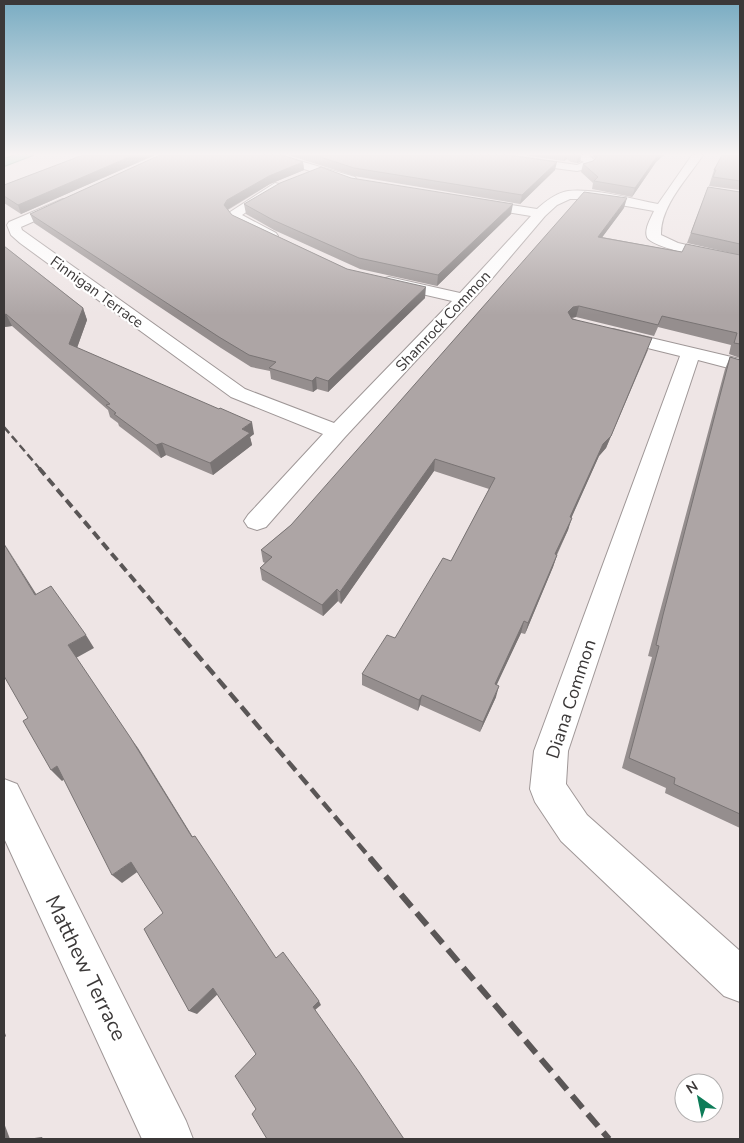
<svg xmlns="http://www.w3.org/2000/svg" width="744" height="1143" font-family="'Nunito Sans',sans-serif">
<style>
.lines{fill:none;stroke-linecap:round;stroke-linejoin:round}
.minor-casing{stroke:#9f9797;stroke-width:2}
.major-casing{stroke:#428c6f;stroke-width:2}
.minor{fill:#fff;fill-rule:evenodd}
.major{fill:#8fd5ba;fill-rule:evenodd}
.rail-far3{stroke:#5a5656;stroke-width:2.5;stroke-dasharray:8 4;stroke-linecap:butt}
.rail-far2{stroke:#5a5656;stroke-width:4;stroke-dasharray:9 5;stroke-linecap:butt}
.rail-far1{stroke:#5a5656;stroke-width:4.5;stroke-dasharray:12 6;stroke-linecap:butt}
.rail{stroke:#5a5656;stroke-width:6;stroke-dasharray:16 8;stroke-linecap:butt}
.wall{fill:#958e8e}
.shaded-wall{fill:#797474}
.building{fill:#ada5a5;stroke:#797474}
.labels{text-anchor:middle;stroke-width:4.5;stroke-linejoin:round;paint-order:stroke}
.far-street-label{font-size:15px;fill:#3b3838;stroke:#fff}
.street-label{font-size:18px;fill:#3b3838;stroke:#fff}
.near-street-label{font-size:21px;fill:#3b3838;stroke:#fff}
</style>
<rect width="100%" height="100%" fill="#eee5e5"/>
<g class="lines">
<defs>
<path id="minor" d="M261,155h18l76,22 2,3 -2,3h-8z
M472,155h34l71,10 7,-3 -14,-7h19l7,7 -5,6 -14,3 -100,-13z
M692,155h11c-15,23 -43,51 -42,80l17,8 62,14v8c-13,-2 -90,-17 -93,-28 -3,-8 4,-19 7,-26l-67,-12h-17l-13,6 -12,11 -56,66 -144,155 -79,90 -9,3 -9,-3 -4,-6 4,-6 75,-81 -92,-37 -211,-154 -9,-8 -4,-10 2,-3 54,-23h8l2,3 -2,3 -50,22 1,3 223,159 89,34 118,-122 -69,-16 -2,-3 2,-3 6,-2 71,16 71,-77 -62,-10 -1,-3 1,-3 5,-1 63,10c9,-8 19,-16 31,-18 27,-3 63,8 90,13z
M275,183l4,1 2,3 -2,3 -37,25 34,18 2,3 -2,3 -5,1 -36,-17 -8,-9z
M613,329l127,30v12l-42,-11 -130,391 -2,33 21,31 153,136v51l-16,-6 -163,-155 -26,-39 -5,-13 4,-38 146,-395 -73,-18 -3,-4 3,-4z
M4,779l13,5 169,337 7,18h-51l-138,-301z"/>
<path id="major" d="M16,155h17l-29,11v-7z"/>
</defs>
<!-- minor casing -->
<use href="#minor" class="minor-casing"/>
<!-- major casing -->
<use href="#major" class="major-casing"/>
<!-- minor -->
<use href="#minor" class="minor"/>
<!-- major -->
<use href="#major" class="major"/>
<!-- rail-far3 -->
<path class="rail-far3" d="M4,427l36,42"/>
<!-- rail-far2 -->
<path class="rail-far2" d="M39,468l145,171"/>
<!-- rail-far1 -->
<path class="rail-far1" d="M183,638l188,221"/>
<!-- rail -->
<path class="rail" d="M370,858l239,281"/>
</g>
<!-- wall -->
<path class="wall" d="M83,155h72l-134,59 -17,-11v-18z
M288,155h220l47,15 -35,34 -166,-28z
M523,155h58l-1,7 -3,1 -6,-1 -4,-3 -3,2z
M592,155h72l-8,7 -24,35 -40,-8 1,-6 -12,-11 2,-8 10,-3 3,-2z
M740,155v35l-31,-4 5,-16z
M303,162l1,8 -34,14 -42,26 4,5 115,54 78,29 -97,94 -11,-3 -4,3 -42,-13 -1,-8 -19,-4 -30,-19 -187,-125 -4,-9z
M351,178l160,36 -74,72 -77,-17 -86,-39 -28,-16 -2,-10z
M708,187l32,5v166l-11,-4 2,-9 -73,-18 -4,9 -78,-19 -4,1 76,32 -42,98 -7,8 -28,62 -3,12 -11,25 -4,12 -28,67 -4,-1 -25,52v12l-16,35 -60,-27 -2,6 -56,-26v-11l33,-36 56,-77 38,-72 -55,-18 -93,133 -3,-3 -15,15 -61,-36 -2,-12 5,-5 -2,-1 -2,-12 30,-25 333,-317 -22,29 80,15 49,1 -44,-10z
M4,246l79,62 4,12 -10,28 177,86 -4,3 2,8 -39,30 -47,-20 -5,3 -42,-32 -1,-3 -8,-6 -2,-7 -96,-84 -8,1z
M730,357l10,3v468l-75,-35 1,-5 -44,-20 30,-111 -4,-1 8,-30 69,-257z"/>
<!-- shaded-wall -->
<path class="shaded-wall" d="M134,155h21l-134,59 -3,-9z
M565,155h3l-1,4 -3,2z
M578,155h3l-1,7 -3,1z
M658,155h6l-8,7 -24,35 3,-9z
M303,162l1,8 -34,14 -42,25 -3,5 -1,-9 3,-5 42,-24z
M557,162l-2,8 -35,34 2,-9z
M627,198l-3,10 -29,39 3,-10z
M513,204l-2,10 -74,72 1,-11z
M426,287l-1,11 -97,94v-11z
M579,306l-3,11 -6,1 -2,-6 5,-5z
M83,308l4,12 -13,36 -5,-12z
M6,314l6,12 -8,1v-12z
M652,338l-46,110 -7,8 -33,74 4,-13 33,-73z
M316,377l1,12 -4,3 -1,-11z
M252,422l2,12 -4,3 2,8 -39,30 -3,-12 32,-34z
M162,443l4,12 -5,3 -5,-13z
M435,459l-1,12 -93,133 -1,-12z
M572,518l-4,12 -17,36 4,-12z
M4,543l41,65 -10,-13z
M557,555l-4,12 -28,67 3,-11z
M337,589l1,12 -15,15 -1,-11z
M524,621l-3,12 -29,62 3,-11z
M86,635l8,13 -18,10 -8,-13z
M499,686l-3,11 -16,35 3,-10z
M422,695l-2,10 -2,6 1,-11z
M130,737l8,11 61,99 -7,-10z
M57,766l11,11 -6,4 -11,-11z
M131,862l9,8 -18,13 -10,-8z
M213,988l7,4 -23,22 -8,-3z
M319,1001l2,4 -6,5 -2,-3z
M4,1030l2,6 -2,2z
M4,1123l6,16h-6z
M42,1137l1,2h-16z"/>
<!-- building -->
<path class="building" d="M83,155h51l-116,50 -14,-9v-11z
M160,155h122l21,7 -34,14 -42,24 -3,5 8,10 115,54 79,18 -98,94 -12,-4 -4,4 -43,-13 7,-6 -27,-7 -30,-18 -189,-123z
M314,155h194l49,7 -35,33 -168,-27z
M599,155h59l-23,33 -41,-7 4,-4 -15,-13 10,-3z
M722,155h18v26l-27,-4 3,-7h-2z
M321,167l30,11 162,26 -75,71 -79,-17 -86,-38 -29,-16 36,-21z
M708,187l32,5v52l-49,-11z
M584,192l43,6 -29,39 84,15 4,-8 54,11v89l-6,-1 3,-10 -75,-17 -4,9 -79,-19 -6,1 -5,5 4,7 80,19 -41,98 -8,8 -33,73 2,1 -17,36 2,1 -29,68 -4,-2 -29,63 4,2 -16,36 -61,-27 -3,5 -57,-26 25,-39 8,3 48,-80 8,3 44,-83 -60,-19 -95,133 -3,-3 -15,16 -62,-37 12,-11 -11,-7 30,-25z
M4,246l79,62 -14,36 150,65 1,-1 32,14 -10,7 8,4 -40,30 -48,-20 -6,2 -42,-31 2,-1 -10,-8 4,-1 -104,-90 -2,1z
M730,357l10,3v454l-66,-30 1,-6 -46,-20 30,-112 -3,-1 7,-30z
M4,544l31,51 16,-9 35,49 -18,10 62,92 62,100 3,-1 81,122 7,-6 36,49 -6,6 46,65 45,67h-137l-15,-25 4,-5 -21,-33 21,-22 -43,-66 -24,23 -45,-82 19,-16 -32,-51 -19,13 -55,-109 -6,4 -28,-49 5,-3 -24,-42z"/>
<!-- sky -->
<linearGradient id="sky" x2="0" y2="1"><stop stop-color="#79acc2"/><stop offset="0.49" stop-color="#f7f3f3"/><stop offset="1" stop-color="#f7f3f3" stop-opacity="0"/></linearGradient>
<rect width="744" height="315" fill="url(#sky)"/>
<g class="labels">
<!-- far-street labels -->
<g class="far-street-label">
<text transform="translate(97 292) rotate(36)" y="5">Finnigan Terrace</text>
<text transform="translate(443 321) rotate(-47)" y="5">Shamrock Common</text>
</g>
<!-- street labels -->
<g class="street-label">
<text transform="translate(571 699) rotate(-72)" y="6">Diana Common</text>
</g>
<!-- near-street labels -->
<g class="near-street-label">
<text transform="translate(86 968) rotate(64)" y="7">Matthew Terrace</text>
</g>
</g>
<!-- border -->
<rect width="744" height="1143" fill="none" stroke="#3b3838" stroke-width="10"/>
<!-- north arrow -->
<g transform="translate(699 1098) rotate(327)"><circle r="24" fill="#ffffff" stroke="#b1afaf"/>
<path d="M0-4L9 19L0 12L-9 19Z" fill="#0d7c58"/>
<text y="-8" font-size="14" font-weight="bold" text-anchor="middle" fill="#3b3838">N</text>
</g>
</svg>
